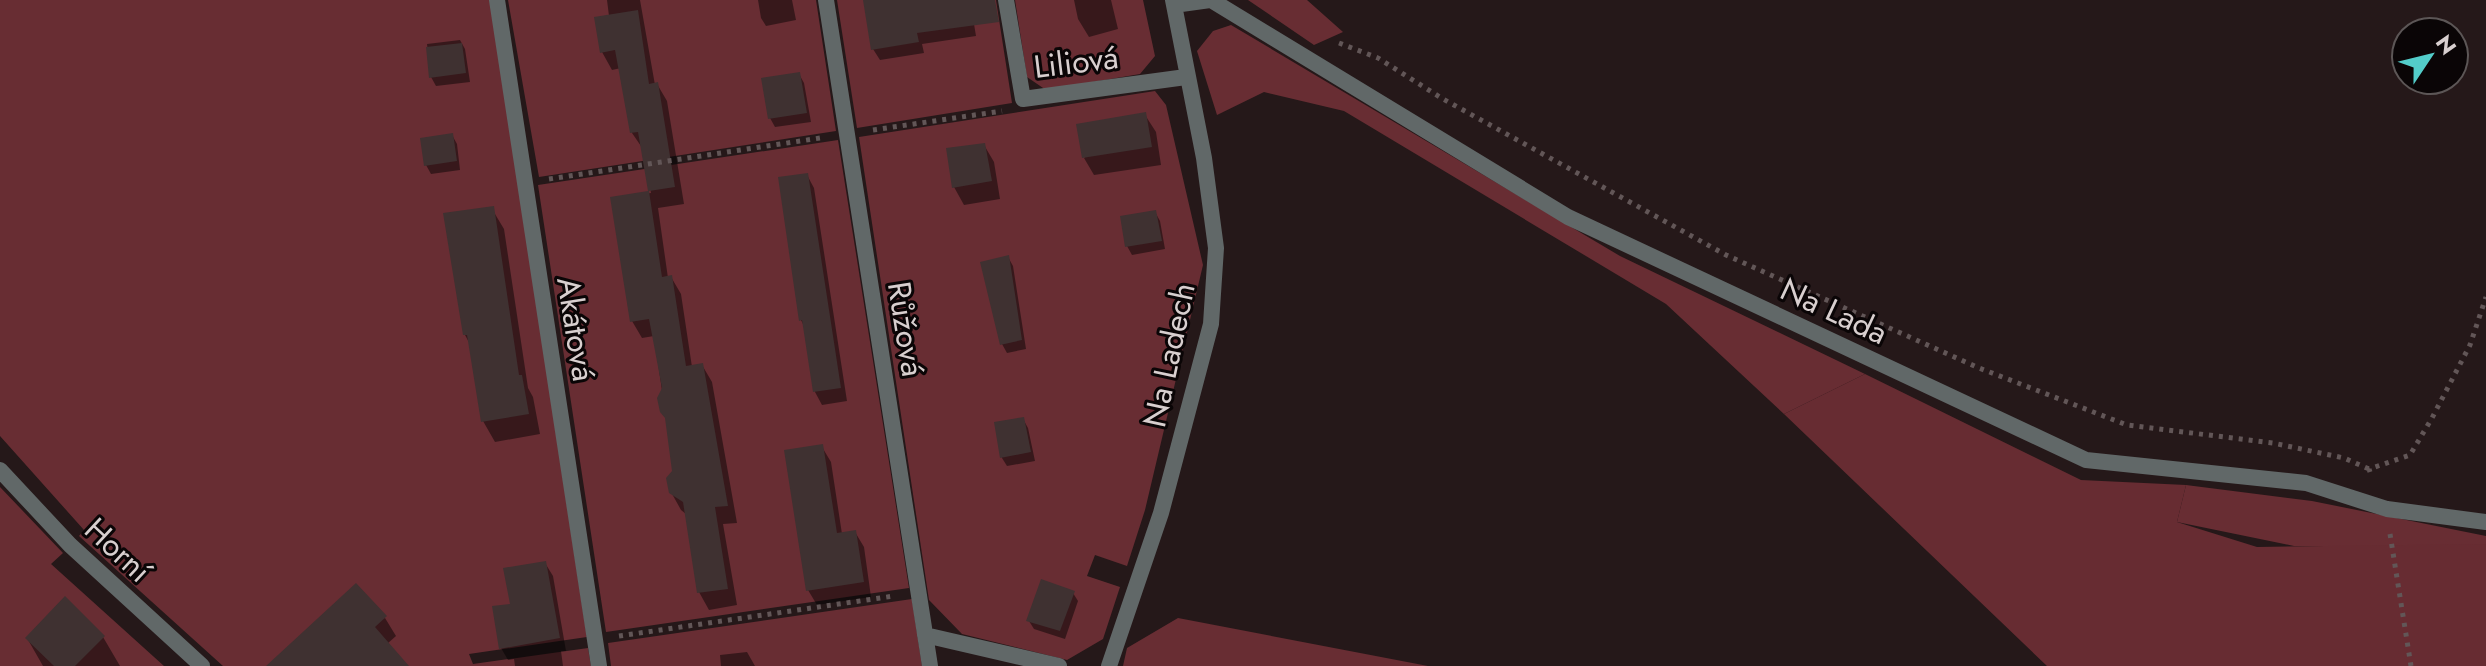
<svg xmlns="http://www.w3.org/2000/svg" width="2486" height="666" font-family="Jost,sans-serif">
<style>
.green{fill:#682d33}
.forest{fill:#672c32}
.shadow{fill:#0007}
.building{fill:#3f3131}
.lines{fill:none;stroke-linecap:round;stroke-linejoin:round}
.path{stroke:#625657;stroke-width:5;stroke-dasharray:4 6;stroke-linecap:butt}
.minor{stroke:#616868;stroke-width:16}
.labels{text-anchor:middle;stroke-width:6;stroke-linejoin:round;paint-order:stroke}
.street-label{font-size:32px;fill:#d8cfcf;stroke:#0a0506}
</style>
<rect width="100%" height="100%" fill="#251819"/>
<!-- green -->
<path class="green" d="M0,0h490l97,637 -118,17 4,10 115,-16 3,18h-368l-144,-130 5,-6 -84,-94z
M508,0h308l20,131 -297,46z
M837,0h159l16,103 -155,25z
M1015,0h128l12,56 -15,18 -94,16 -19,-13z
M1248,0h59l36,32 -29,13z
M1231,25l389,231 245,118 -81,40 -118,-110 -322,-193 -80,-19 -47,23 -20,-64 16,-20z
M1155,91l11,14 37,160 -58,245 -18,56 -32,-11 -8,21 33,11 -17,52 -36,21 -105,-26 -33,-34 -70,-463z
M838,140l71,448 -303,44 -68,-447z
M2186,485l126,16 174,35v10h-192l-117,-24z
M0,487l63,66 -12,11 113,102h-164z
M912,599l10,67h-311l-3,-23z
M1178,618l250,48h-305l4,-18z"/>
<!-- forest -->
<path class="forest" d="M1865,374l216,106 105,5 -9,37 80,25 229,-3v122h-439l-263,-252z"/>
<!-- shadow -->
<path class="shadow" d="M607,0h33l15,85 2,-1 10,17 17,103 -26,4 10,70 3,-1 10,17 11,73 10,-2 10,17 25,141 -14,1 14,81 -28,5 -10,-18 -13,-78 -5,-4 -10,-18 3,-20 -20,-136 -12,2 -10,-17 -20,-123 39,-5 -8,-44 -11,-16 -11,-65 -9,2 -10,-18 7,-36z
M758,0h34l4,20 -30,6 -5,-8z
M865,0h105l6,36 -54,8 2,9 -44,7 -7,-11z
M1074,0h37l7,29 -29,8 -11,-18z
M460,40l5,9 5,33 -34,4 -5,-9 -4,-33z
M799,74l5,9 7,39 -36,5 -5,-9z
M1145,115l11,17 5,33 -67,10 -10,-17z
M452,135l5,9 3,26 -29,4 -5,-9z
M984,145l10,17 6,37 -36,6 -10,-18z
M807,175l7,13 33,213 -25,4 -7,-13 -10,-64 -4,-8z
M492,209l12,20 24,159 5,9 7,37 -45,8 -12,-21 -12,-75 -6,-11z
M1155,212l5,9 5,28 -33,6 -5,-9z
M1008,257l5,9 13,83 -19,4 -5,-9z
M1023,419l5,9 7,33 -28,5 -5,-8 -6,-35z
M822,447l9,15 11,72 13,-2 9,15 7,50 -54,8 -9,-15z
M545,563l8,13 13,75h-5l2,15h-48l-1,-7 -6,1 -7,-12z
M1073,593l5,8 -13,38 -31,-10 -5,-8z
M385,618l11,18 -9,8 19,22h-137z
M103,637l17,29h-77l-16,-28z
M747,652l8,14h-34l-1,-11z"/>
<!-- building -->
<path class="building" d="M863,0h132l4,22 -82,11 2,9 -48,8z
M638,10l11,74 9,-2 17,105 -26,4 13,86 10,-2 14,91 17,-3 25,143 -13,1 13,82 -31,4 -14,-91 -14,-9 -3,-15 6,-7 -7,-53 -5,-6 -3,-14 5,-10 -13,-69 -19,3 -20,-125 38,-6 -10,-59 -8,1 -15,-83 -15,3 -6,-36z
M462,43l4,30 -37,5 -3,-31z
M800,72l7,41 -39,6 -7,-41z
M1146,112l6,35 -70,11 -6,-34z
M453,133l4,28 -33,5 -4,-28z
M985,143l7,38 -40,7 -6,-40z
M808,173l33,215 -28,4 -11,-72 -3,1 -21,-144z
M494,206l25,169h3l7,39 -48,8 -14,-87h-4l-20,-122z
M1156,210l6,31 -37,6 -5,-31z
M1009,255l13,85 -22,5 -20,-83z
M1024,417l7,35 -31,6 -6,-36z
M823,444l14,89 19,-3 8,52 -58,9 -22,-141z
M546,561l14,77 -61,11 -7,-43 18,-2 -7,-36z
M1041,579l34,12 -15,40 -34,-10z
M356,583l31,33 -12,11 34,39h-143z
M65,596l40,40 -30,30h-21l-29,-28z"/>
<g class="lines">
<!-- path -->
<path class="path" d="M1339,43l39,15 65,41 283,156 253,113 148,57 146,18 71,15 25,11
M873,130l129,-19
M549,179l271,-41
M2370,472l-1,-3 41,-14 22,-37 38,-73 16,-48
M2390,534l21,132
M619,636l275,-40"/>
<!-- minor -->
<path class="minor" d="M497,0l102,666
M826,0l104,666
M1006,0l17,99 163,-22
M1211,0l357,217 518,243 220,23 81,26 99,13
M1174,5l36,-5
M0,470l70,75 132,121
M925,635l134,31
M1109,666l52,-153 50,-189 5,-76 -12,-90 -31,-158"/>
</g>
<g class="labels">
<!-- street labels -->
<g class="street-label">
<text transform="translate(1076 62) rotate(-7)" y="11">Liliová</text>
<text transform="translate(1834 311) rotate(25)" y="11">Na Lada</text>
<text transform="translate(576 329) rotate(81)" y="11">Akátová</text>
<text transform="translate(906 329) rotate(81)" y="11">Růžová</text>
<text transform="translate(1169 355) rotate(-78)" y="11">Na Ladech</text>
<text transform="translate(118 550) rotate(43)" y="11">Horní</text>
</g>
</g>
<!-- north arrow -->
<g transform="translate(2430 56) rotate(55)"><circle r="38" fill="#0a0506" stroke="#5c5656" stroke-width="2"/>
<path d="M0-6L14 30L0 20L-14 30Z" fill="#53cdca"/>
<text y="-12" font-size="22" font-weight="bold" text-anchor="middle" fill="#d8cfcf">N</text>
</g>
</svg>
